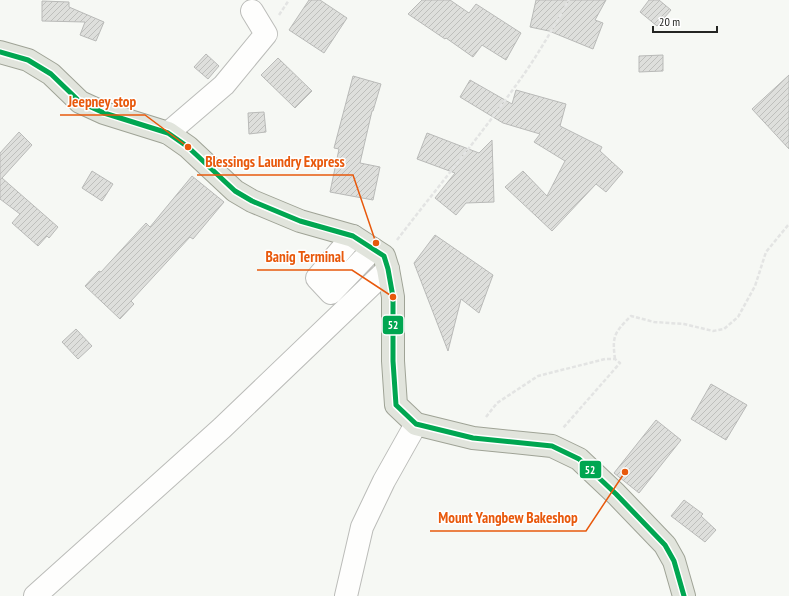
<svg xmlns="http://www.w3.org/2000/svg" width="789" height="596" font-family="'PT Sans Narrow',sans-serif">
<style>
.building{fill:url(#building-hatch);stroke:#b9bab8}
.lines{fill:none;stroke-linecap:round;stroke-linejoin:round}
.minor-casing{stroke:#bbbcb9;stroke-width:24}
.major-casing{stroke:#9fa396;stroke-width:24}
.path{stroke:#e3e4e3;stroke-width:2.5;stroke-dasharray:4 2;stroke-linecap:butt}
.minor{stroke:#fefefd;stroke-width:22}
.major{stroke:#e1e4dc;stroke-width:22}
.bus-1-casing{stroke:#fff;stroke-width:8}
.bus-1{stroke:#00a651;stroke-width:5}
.leader{fill:none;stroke:#e8590c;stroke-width:1.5}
.callout-dot{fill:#e8590c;stroke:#fff;stroke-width:1.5}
.callout-label{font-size:15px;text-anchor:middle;font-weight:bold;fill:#e8590c;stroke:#fff;stroke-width:3;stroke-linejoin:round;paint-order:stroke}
.line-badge{stroke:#fff;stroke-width:1.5}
.badge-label{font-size:11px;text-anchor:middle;font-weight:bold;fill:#fff}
</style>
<defs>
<pattern id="building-hatch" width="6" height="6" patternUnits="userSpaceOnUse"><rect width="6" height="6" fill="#dedfdc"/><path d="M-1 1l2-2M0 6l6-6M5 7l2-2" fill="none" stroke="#bebfbc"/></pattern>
</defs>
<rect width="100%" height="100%" fill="#f6f8f4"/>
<!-- building -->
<path class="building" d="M309,0h11l27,18 -23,35 -35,-23z
M422,0h28l19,13 7,-9 45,29 -15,27 -24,-15 -9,12 -27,-19 -1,1 -37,-25z
M536,0h70l-11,20 8,3 -10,26 -44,-18 -19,-4z
M649,0h10l12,10 -14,16 -17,-14z
M42,1l27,1v5l35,15 -8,19 -16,-6 5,-13 -43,-1z
M206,54l13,12 -11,13 -14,-12z
M663,55v16l-24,1v-16z
M278,58l34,33 -17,17 -34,-33z
M789,75v74l-37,-40z
M353,76l28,8 -8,27h-1l-12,52 20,4 -7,33 -43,-8 9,-43 -5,-1z
M470,80l42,24 4,-14 50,14 -6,22 42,21 -2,4 23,21 -17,20 -10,-8 -44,47 -47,-44 18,-16 24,25 18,-35 -31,-19 6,-8 -37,-11 -43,-26z
M264,112l2,20 -17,2 -1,-21z
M19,132l13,13 -30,33 56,49 -9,11 -2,-2 -9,10 -26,-23 8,-9 -20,-15v-46z
M427,133l52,20 13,-13 2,62 -28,1 -10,12 -21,-17 20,-25 -38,-14z
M92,171l21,13 -11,17 -20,-13z
M192,176l32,26 -31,37 -3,-2 -59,64 3,3 -14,15 -35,-33 14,-15 2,1 45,-49 4,4z
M435,235l58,40 -14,38 -18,-14 -13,52 -34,-88z
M76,329l16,17 -14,13 -16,-17z
M711,384l36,21 -21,35 -35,-21z
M656,420l25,20 -42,53 -25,-20z
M684,500l19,14 -2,2 15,14 -11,12 -34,-26z"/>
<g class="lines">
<defs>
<path id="minor" d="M168,133l56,-48 42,-51 -14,-23
M353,236l-36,42 14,15 42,-44
M35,596l187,-168 166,-159
M346,596l16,-69 22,-46 32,-57"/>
<path id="major" d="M0,52l28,8 23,14 29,28 24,11 64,20 20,14 47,44 17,10 48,20 53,15 31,20 4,13 5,28v64l3,44 20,19 57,14 79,8 27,13 37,35 49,51 9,16 10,35"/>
</defs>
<!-- minor casing -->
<use href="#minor" class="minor-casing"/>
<!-- major casing -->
<use href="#major" class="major-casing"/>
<!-- path -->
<path class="path" d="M279,15l10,-15
M397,240c39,-51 80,-100 117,-152 21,-28 38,-58 55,-88
M615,359c-3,-23 -1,-26 16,-43l23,6 30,2 29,7 11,-2 14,-12 17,-31 11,-34 23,-28
M486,417l11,-14 41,-27 67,-17h10l5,4 -57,65"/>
<!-- minor -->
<use href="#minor" class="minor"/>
<!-- major -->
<use href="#major" class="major"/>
<defs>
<path id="bus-1" d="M0,52l28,8 23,14 29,28 24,11 64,20 20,14 47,44 17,10 48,20 53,15 31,20 4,13 5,28v64l3,44 20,19 57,14 79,8 27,13 37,35 49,51 9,16 10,35"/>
</defs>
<!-- bus-1 casing -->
<use href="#bus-1" class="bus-1-casing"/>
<!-- bus-1 -->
<use href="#bus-1" class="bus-1"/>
</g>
<!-- callouts -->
<path class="leader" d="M188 147L145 115H60M376 243L353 175H197M393 297L352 270H257M625 472L586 531H430"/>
<g class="callout-dot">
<circle cx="188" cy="147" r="4"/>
<circle cx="376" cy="243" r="4"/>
<circle cx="393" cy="297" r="4"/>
<circle cx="625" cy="472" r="4"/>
</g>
<g class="callout-label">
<text x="102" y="107">Jeepney stop</text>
<text x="275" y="167">Blessings Laundry Express</text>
<text x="305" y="262">Banig Terminal</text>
<text x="508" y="523">Mount Yangbew Bakeshop</text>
</g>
<g class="line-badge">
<rect x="382" y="315" width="22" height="20" rx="4" fill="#00a651"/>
<rect x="579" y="460" width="23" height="19" rx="4" fill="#00a651"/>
</g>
<g class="badge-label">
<text x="393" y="329">52</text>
<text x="590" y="474">52</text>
</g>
<!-- scale -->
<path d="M653 26v6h64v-6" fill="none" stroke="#242522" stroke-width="2"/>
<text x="659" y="26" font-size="12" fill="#242522" stroke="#ffffff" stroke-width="3" paint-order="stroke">20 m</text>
</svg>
